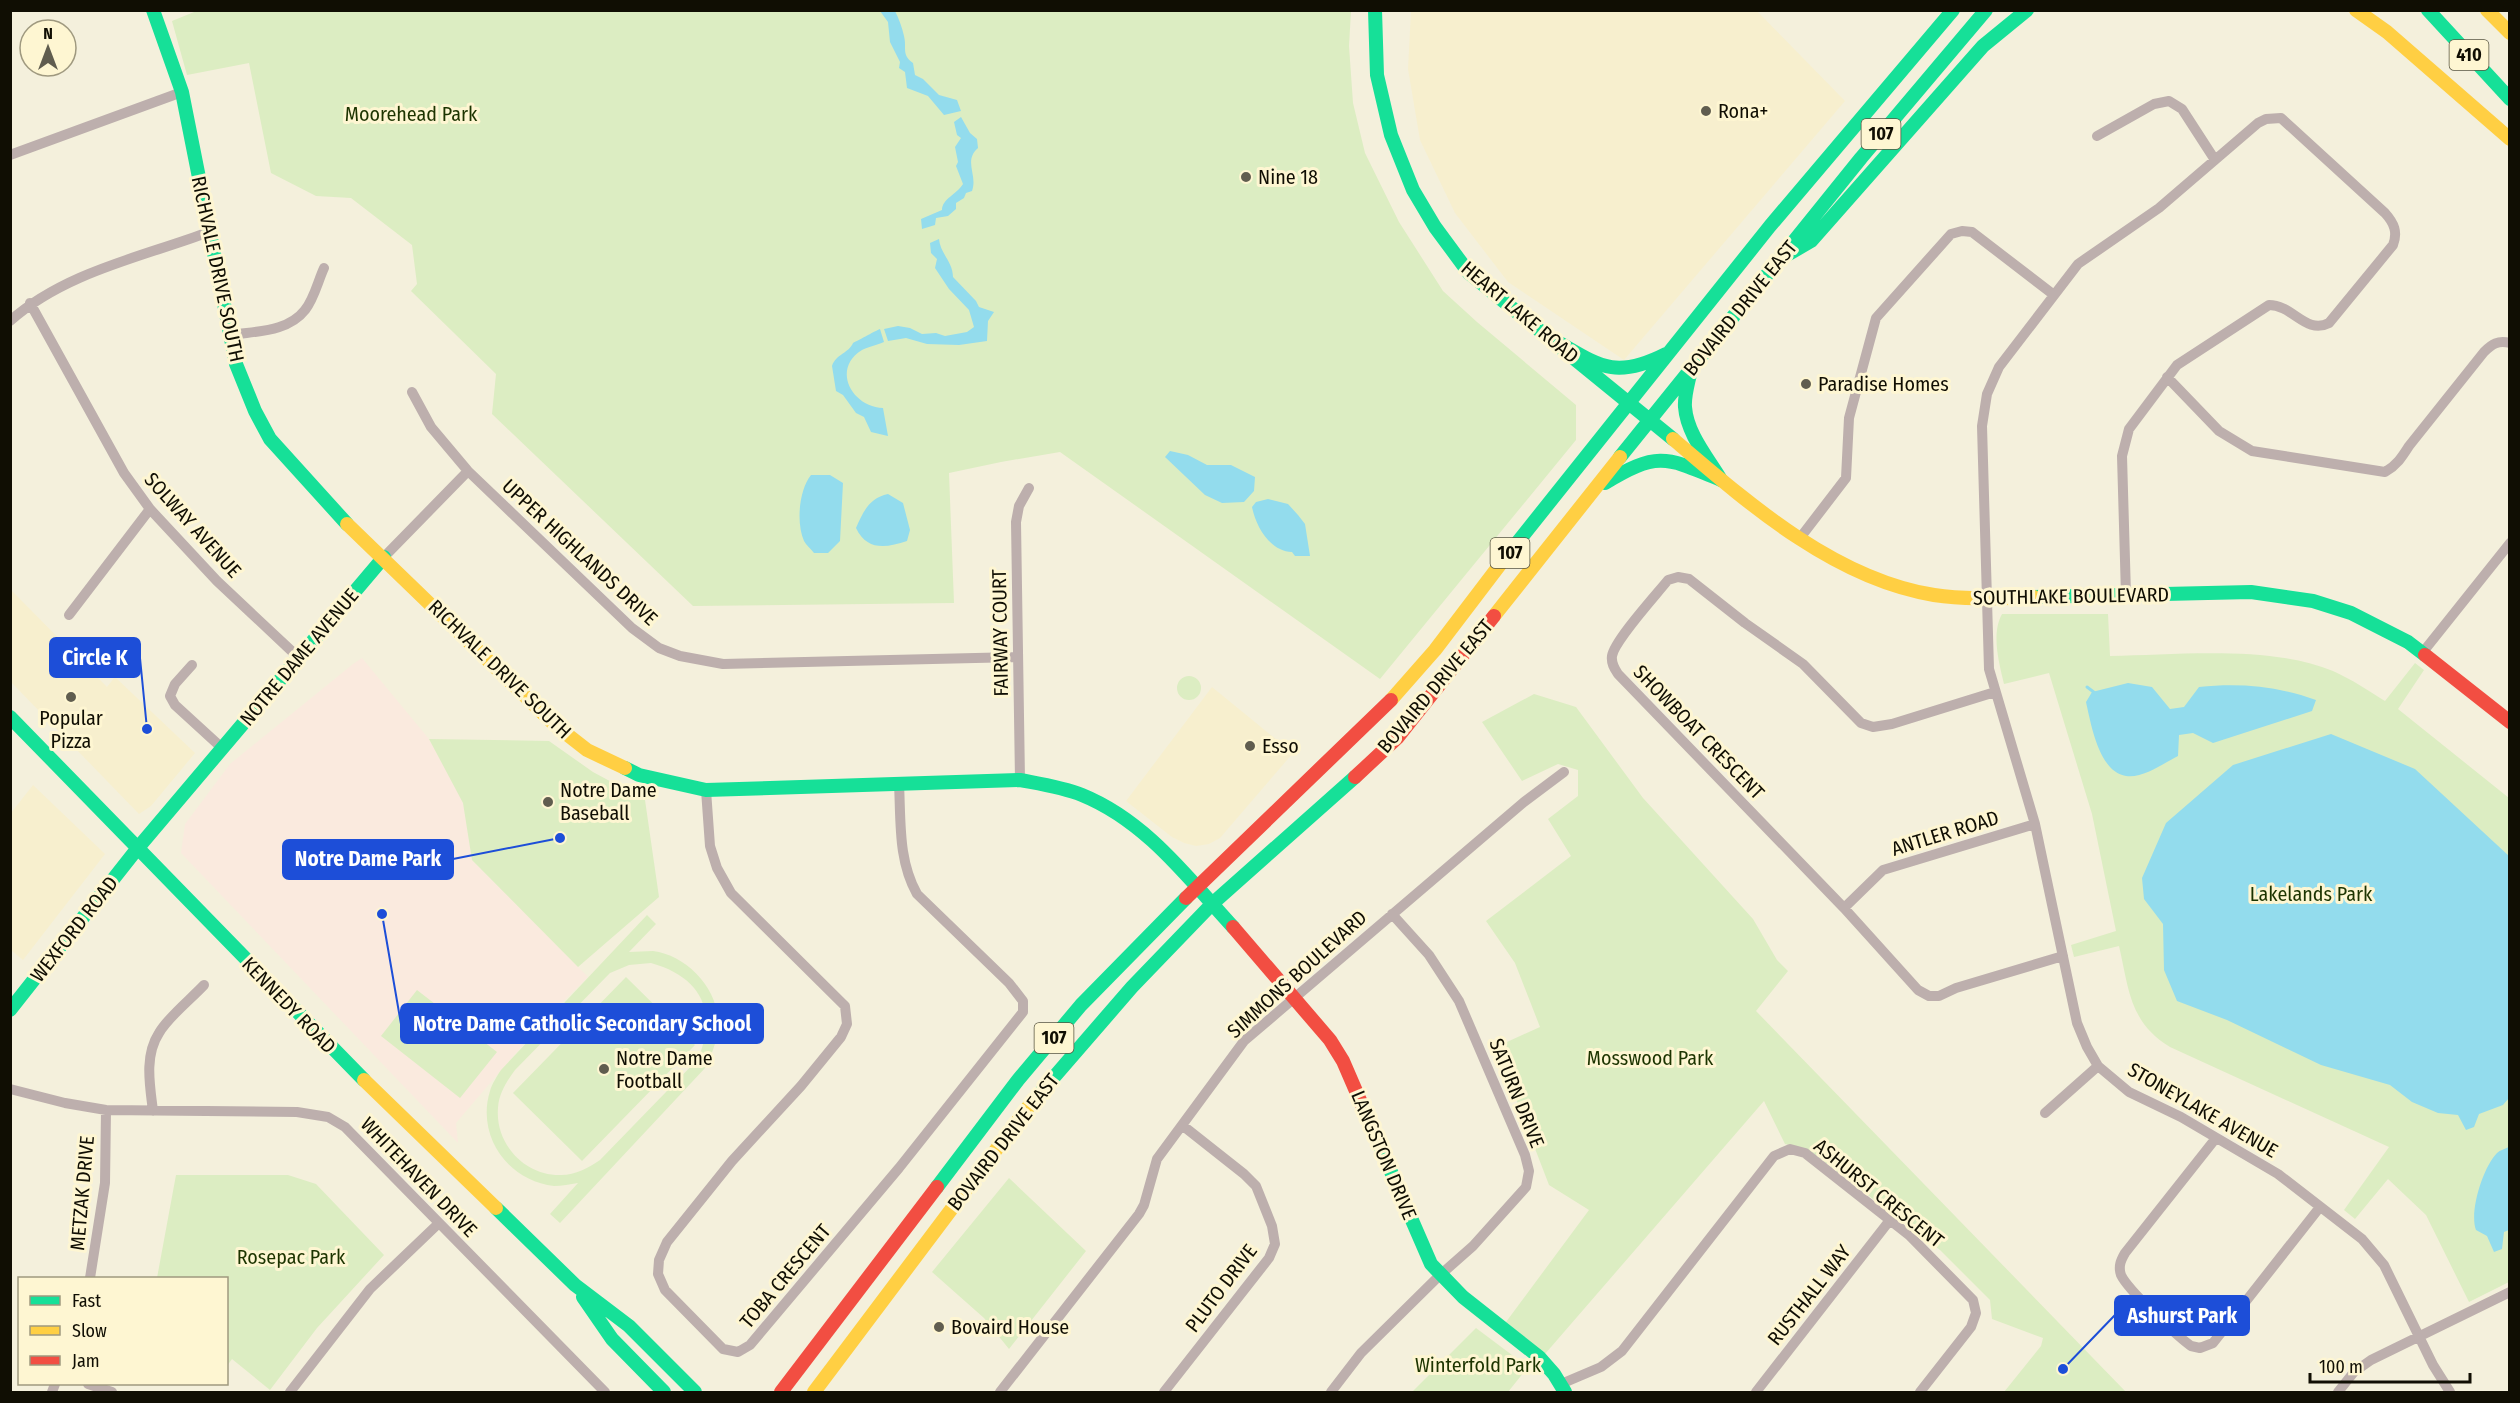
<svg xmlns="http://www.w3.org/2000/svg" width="2520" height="1403" font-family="'Fira Sans Condensed',sans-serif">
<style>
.built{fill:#f7efce}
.education{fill:#faeade}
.green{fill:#dcedc2;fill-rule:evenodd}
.water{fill:#93dced}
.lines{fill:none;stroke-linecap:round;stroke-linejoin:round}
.stream{stroke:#93dced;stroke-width:3}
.street{stroke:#bdafad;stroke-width:10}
.fast{stroke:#16e098;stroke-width:14}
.slow{stroke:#ffcf43;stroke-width:14}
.jam{stroke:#f24e42;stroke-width:14}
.poi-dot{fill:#605d4f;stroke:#fef6d2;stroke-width:2}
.labels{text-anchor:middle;stroke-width:6;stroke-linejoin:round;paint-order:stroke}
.shield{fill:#fef6d2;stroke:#575441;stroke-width:1.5}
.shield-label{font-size:18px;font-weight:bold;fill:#100e03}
.poi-label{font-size:20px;fill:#100e03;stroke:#fef6d2;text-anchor:start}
.park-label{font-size:20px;fill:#1c3400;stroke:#fef6d2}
.street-label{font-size:20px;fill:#100e03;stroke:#fef6d2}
.leader{fill:none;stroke:#1d4ed8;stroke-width:2}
.callout-dot{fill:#1d4ed8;stroke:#fef6d2;stroke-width:2}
.callout{fill:#1d4ed8;stroke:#1d4ed8;stroke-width:2}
.callout-label{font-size:21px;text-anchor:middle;font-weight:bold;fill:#fff}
</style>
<rect width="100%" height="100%" fill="#f4f0dc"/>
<!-- built -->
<path class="built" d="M1411,11h346l88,90 -221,259 -116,-78 -53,-69 -35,-73 -12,-71z
M11,590l96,97 8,-10 80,76 -44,53 -12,8 -128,-132z
M1212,687l81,66 -73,85 -11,6 -13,2 -12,-3 -12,-6 -46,-36z
M33,785l72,69 -82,106 -12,-10v-137z"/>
<!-- education -->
<path class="education" d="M362,658l67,81 31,56 3,8 9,57 116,117 -44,43 -88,103 2,20 -277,-290 4,-29 45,-60 123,-100z"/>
<!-- green -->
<path class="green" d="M199,10l1152,1 -2,35 4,57 12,50 34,69 44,69 34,31 99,83v35l-196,239 -320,-227 -59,10 -52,11 5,130 -261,3 -201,-192 4,-40 -85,-83 6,-7 -5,-39 -61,-47 -35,-2 -45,-23 -22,-110 -62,12 -15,-54z
M2002,614h106l2,42c67,-1 161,-11 223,15 18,8 36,20 52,30l30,-38 9,7 -26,39 111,89v484l-40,20 -43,-87 -38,-36 -33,40 -11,-9 45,-63 -219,-100c-41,-25 -41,-58 -51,-101l-45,11 -3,-12 45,-14 -24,-117 -43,-141 -45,11c-5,-21 -13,-50 -2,-70z
M1177 688a12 12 0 1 1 24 0a12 12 0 1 1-24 0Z
M1534,694l42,13 67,91 110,121 24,41 11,11 -32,40 370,381h-122l37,-46 2,-8 -51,-19 -2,-19 -50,-50 -130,-99 -25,-7 -21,-43 -219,253 -39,-32 83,-112 -40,-25 -53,-138 44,-20 -25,-64 -29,-42 85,-65 -23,-37 30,-23v-26l-20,-6 -36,17 -40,-59z
M429,739l120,2 44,31 52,28 14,97 -81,70 -106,-107 -9,-57z
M647,915l9,9 -27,28c8,0 16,-1 24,-1 33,4 65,37 65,71 0,17 -5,29 -12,45l-146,156 -10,-9 28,-31c-8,1 -16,3 -24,3 -46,-5 -78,-50 -64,-95 2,-7 7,-15 11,-21zM651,963c50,14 67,48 47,96l-98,101c-12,8 -24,15 -39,15 -36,1 -66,-31 -63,-67 1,-15 9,-27 17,-38l95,-97 19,-8z
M626,977l69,68 -113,116 -69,-68z
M417,990l80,62 -37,46 -79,-62z
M176,1175h112l28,9 68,71 -67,73 -47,62 -38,-31 -5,7 -1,-88h-69z
M1009,1178l77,73 -77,98 -25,-31 -52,-46z
M1476,1328l52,39 -20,25h-96z"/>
<!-- water -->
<path class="water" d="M880,11h15c4,8 7,16 9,25 3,12 -3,19 9,27l2,12 8,4 16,16 18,5 4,11 -17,4 -16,-19 -21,-8 -2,-16 -6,-4 1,-6 -10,-20 -2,-20z
M961,117l9,16 7,6 1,9c-15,13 0,27 -6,43l-6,2 -2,5 -8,5v6l-8,7 -12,2 -1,7 -13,4 -1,-10 21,-9c0,-11 15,-16 21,-26l-7,-18 2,-4 -3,-15 6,-9 -4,-3 -3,-13z
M939,239c1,14 14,23 14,38l23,24 3,6 15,5 -6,9 -1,20 -28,4 -32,-1 -21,-6 -18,3 -4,-12 14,-3 12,2 12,6 14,-1 9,3 22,-4 7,-5 -5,-17 -20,-21 -14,-21 2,-9 -6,-6 -1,-10z
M880,329l4,13c-6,3 -17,5 -22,8 -31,19 -10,57 21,58l5,28 -17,-4 -7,-15 -8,-4 -13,-18 -7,-4 -4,-25c4,-12 17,-13 21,-23 6,-3 24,-13 27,-14z
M1170,451l18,4 19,10h24l24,12 -1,14 -10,11 -22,1 -17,-8 -40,-38z
M811,475h19l13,8 -3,58 -12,12h-14c-3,-4 -8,-8 -10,-12 -8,-18 -5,-51 7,-66z
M888,494l15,9 7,27 -3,11c-21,7 -40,10 -51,-13 7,-16 13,-30 32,-34z
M1268,499l20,5 10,11 7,9 5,32h-15l-3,-4c-22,-1 -36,-25 -40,-45l4,-5z
M2128,683l24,4 18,22 14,-2 15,-20c41,-4 78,-1 117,13l-4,11 -99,32 -20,-10 -14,2 -1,21c-14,7 -36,23 -52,20 -27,-4 -35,-52 -40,-74l6,-10z
M2331,734l84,35 94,87v242l-6,7 -24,9 -5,13 -8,3 -8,-15 -20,-2 -26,-11 -22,-17 -69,-20 -94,-45 -50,-19 -13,-31 -1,-46 -19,-25 -2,-21 24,-55 67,-58z
M2509,1147v83l-5,2 -2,17 -8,3 -7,-16 -11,-6c-7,-18 7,-63 21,-77 3,-3 8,-4 12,-6z"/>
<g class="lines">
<!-- stream -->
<path class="stream" d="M2087,687l8,6"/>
<!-- street -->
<path class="street" d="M2097,136l57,-32 15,-3 13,8 33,51
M10,155l172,-63
M30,303l94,170 26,36 67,72 82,77
M10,321c55,-49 132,-64 199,-89
M232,335c24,-4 56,-3 73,-25 9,-11 13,-29 19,-42
M2167,377l52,54 33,20 133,21c12,-7 17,-15 24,-26l75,-94c8,-8 14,-12 26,-9
M412,392l19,35 37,44 164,157 27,20 21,8 43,8 295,-7
M1800,538l46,-60 3,-60 27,-100 75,-84 11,-3 10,1 82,63
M384,557l84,-86
M2126,595l-4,-139 7,-27 48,-64 92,-60c24,0 37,30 60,18l64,-78c5,-13 1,-22 -8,-32l-104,-95 -15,1 -8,4 -99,85 -81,56 -79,103 -12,27 -5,32 7,243 46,155 42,199 10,24 11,19 31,26 52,25 97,57 84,65 22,26 49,100 17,27
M69,615l81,-106
M2423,652l87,-109
M192,665l-17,19 -5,12 5,9 47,43
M1995,692l-103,32 -19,3 -12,-4 -58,-59 -58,-41 -56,-44 -11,-2 -10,3c-12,15 -54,61 -56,76 -1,7 2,12 6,18l226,234 74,82 11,6h10l17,-8 107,-32
M1020,780l-4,-258 3,-16 10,-18
M706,790l4,56 7,22 14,25 114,113 2,18 -6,13 -40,49 -69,75 -65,81 -8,18 -1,14 7,16 58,59 15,3 12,-7 149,-177 124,-156v-11l-14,-18 -92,-89c-19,-34 -16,-72 -18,-110
M1844,908l39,-38 152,-46
M10,1089l55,14 41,7 191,2 31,5 17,10 260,265
M153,1111c-3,-25 -9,-55 6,-78 9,-16 32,-34 45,-48
M2045,1113l53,-47
M2216,1138l-91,115c-4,7 -7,13 -4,22 7,15 55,60 70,71l9,2 13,-5 107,-136
M90,1278l15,-95 1,-73
M88,1384l24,8
M1561,1384l40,-17 21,-16 152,-195 16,-7 15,4 104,82 64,65 3,13 -5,14 -51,65
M52,1392l3,-8
M290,1392l80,-103 69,-66
M1000,1392l139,-178 5,-9 13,-46 87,-118 280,-239 40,-30
M1164,1392l105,-134 6,-14 -3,-18 -16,-40 -12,-12 -62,-49
M1331,1392l30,-39 78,-77 34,-30 53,-59 3,-16 -4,-16 -66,-154 -30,-46 -37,-41
M1756,1392l134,-172
M2338,1392l16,-20 17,-12 139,-68"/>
<!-- fast -->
<path class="fast" d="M153,10l29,82 54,272 19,47 15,28 77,85
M1375,10l2,65 14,60 22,55 22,37 34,46 204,166
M2428,10l82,89
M1780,259l31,-18 172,-195 44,-36
M1547,336c49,27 64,46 119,18
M1691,369c-2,12 -7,26 -6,38 2,27 23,51 36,73
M1620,457l241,-299 125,-148
M1605,483c53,-32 61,-26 116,-3
M1505,558l265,-332 183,-216
M2034,597l217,-5 62,9 38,12 57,29 17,13
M10,717l354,363
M625,768l14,7 67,15 314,-10c21,4 42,7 62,15 64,26 106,83 151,132
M10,1010l127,-161 247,-292
M1029,1106l103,-119 80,-83 143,-127
M1375,1135l56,129 32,33 76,60 15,17 11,18
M937,1187l81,-107 63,-75 105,-107
M496,1208l79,77 54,41 66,66
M583,1297l29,42 52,53"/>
<!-- slow -->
<path class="slow" d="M2356,10l31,22 123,107
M2487,10l23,23
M1673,439c75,64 161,140 261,156 32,5 67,3 100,2
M347,524l208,201 32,25 38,18
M1494,616l126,-159
M1391,700l44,-50 70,-92
M364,1080l132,128
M814,1392l215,-286"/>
<!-- jam -->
<path class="jam" d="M2425,655l85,67
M1355,777l43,-40 96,-121
M1186,898l205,-198
M1233,927l97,113 13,21 32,74
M781,1392l156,-205"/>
</g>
<!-- markers -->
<g class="poi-dot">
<circle cx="1706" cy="111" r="6"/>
<circle cx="1246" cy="177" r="6"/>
<circle cx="1806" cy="384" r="6"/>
<circle cx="71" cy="697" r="6"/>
<circle cx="1250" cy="746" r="6"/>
<circle cx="548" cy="802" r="6"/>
<circle cx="604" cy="1069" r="6"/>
<circle cx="939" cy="1327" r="6"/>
</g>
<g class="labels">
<!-- shield labels -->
<g class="shield">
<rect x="2449.5" y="40" width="39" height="30" rx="4.5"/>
<rect x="1861.5" y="119" width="39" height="30" rx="4.5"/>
<rect x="1490.5" y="538" width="39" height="30" rx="4.5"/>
<rect x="1034.5" y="1023" width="39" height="30" rx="4.5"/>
</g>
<g class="shield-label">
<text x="2469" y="61">410</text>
<text x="1881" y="140">107</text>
<text x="1510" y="559">107</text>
<text x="1054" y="1044">107</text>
</g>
<!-- poi labels -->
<g class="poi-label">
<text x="1718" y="118">Rona+</text>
<text x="1258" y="184">Nine 18</text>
<text x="1818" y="391">Paradise Homes</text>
<text x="71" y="725" text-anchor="middle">Popular<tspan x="71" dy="23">Pizza</tspan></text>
<text x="1262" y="753">Esso</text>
<text x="560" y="797">Notre Dame<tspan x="560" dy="23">Baseball</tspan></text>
<text x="616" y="1065">Notre Dame<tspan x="616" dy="23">Football</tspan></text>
<text x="951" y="1334">Bovaird House</text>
</g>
<!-- park labels -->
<g class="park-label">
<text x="411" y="121">Moorehead Park</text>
<text x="2311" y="901">Lakelands Park</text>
<text x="1650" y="1065">Mosswood Park</text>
<text x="291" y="1264">Rosepac Park</text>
<text x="1478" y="1372">Winterfold Park</text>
</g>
<!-- street labels -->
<g class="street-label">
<text transform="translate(218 269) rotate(78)" y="7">RICHVALE DRIVE SOUTH</text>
<text transform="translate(1740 308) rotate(-51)" y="7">BOVAIRD DRIVE EAST</text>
<text transform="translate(1520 312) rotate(40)" y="7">HEART LAKE ROAD</text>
<text transform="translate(193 525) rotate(48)" y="7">SOLWAY AVENUE</text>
<text transform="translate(580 552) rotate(43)" y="7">UPPER HIGHLANDS DRIVE</text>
<text transform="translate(2071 596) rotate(-1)" y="7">SOUTHLAKE BOULEVARD</text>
<text transform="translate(1000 633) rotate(-91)" y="7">FAIRWAY COURT</text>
<text transform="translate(299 657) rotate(-50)" y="7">NOTRE DAME AVENUE</text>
<text transform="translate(500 669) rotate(44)" y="7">RICHVALE DRIVE SOUTH</text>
<text transform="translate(1435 686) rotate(-50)" y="7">BOVAIRD DRIVE EAST</text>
<text transform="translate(1699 732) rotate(46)" y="7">SHOWBOAT CRESCENT</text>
<text transform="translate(1945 833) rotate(-17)" y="7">ANTLER ROAD</text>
<text transform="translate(74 929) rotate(-52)" y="7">WEXFORD ROAD</text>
<text transform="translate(1297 974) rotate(-42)" y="7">SIMMONS BOULEVARD</text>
<text transform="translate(289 1005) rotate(46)" y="7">KENNEDY ROAD</text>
<text transform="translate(1517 1093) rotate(68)" y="7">SATURN DRIVE</text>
<text transform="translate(2203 1110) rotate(30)" y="7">STONEYLAKE AVENUE</text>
<text transform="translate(1003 1142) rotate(-52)" y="7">BOVAIRD DRIVE EAST</text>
<text transform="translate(1384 1155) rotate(67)" y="7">LANGSTON DRIVE</text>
<text transform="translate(419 1177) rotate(46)" y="7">WHITEHAVEN DRIVE</text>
<text transform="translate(82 1193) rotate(-85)" y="7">METZAK DRIVE</text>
<text transform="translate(1879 1193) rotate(39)" y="7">ASHURST CRESCENT</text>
<text transform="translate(785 1276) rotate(-50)" y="7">TOBA CRESCENT</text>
<text transform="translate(1221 1288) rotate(-53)" y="7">PLUTO DRIVE</text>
<text transform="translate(1809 1295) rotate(-52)" y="7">RUSTHALL WAY</text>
</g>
</g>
<!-- callouts -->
<path class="leader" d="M147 729L140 658M560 838L453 859M382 914L401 1024M2063 1369L2115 1315"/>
<g class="callout-dot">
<circle cx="147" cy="729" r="6"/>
<circle cx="560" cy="838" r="6"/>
<circle cx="382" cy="914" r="6"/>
<circle cx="2063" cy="1369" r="6"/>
</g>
<g class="callout">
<rect x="50" y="638" width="90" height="39" rx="6"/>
<rect x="283" y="840" width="170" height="39" rx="6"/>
<rect x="401" y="1004" width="362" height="39" rx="6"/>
<rect x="2115" y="1296" width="134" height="39" rx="6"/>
</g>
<g class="callout-label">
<text x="95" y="665">Circle K</text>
<text x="368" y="866">Notre Dame Park</text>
<text x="582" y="1031">Notre Dame Catholic Secondary School</text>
<text x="2182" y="1323">Ashurst Park</text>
</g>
<!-- border -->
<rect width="2520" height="1403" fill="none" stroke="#100e03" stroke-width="24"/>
<!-- legend -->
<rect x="18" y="1277" width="210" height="108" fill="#fef6d2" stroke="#9f997f" stroke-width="1.5"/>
<rect x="30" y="1296" width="30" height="9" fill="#16e098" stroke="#9f997f" stroke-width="1.5"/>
<text x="72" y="1307" font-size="18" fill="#100e03">Fast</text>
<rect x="30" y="1326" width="30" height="9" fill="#ffcf43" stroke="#9f997f" stroke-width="1.5"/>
<text x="72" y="1337" font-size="18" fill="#100e03">Slow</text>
<rect x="30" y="1356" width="30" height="9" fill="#f24e42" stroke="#9f997f" stroke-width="1.5"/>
<text x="72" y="1367" font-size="18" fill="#100e03">Jam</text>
<!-- north arrow -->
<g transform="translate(48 48)"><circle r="28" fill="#fef6d2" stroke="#9f997f" stroke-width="1.5"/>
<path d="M0-4.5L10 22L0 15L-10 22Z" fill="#605d4f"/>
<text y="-9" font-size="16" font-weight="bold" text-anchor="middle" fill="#100e03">N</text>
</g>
<!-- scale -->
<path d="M2310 1373v9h160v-9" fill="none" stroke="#100e03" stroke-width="3"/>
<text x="2319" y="1373" font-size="18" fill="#100e03" stroke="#fef6d2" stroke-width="4.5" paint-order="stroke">100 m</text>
</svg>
